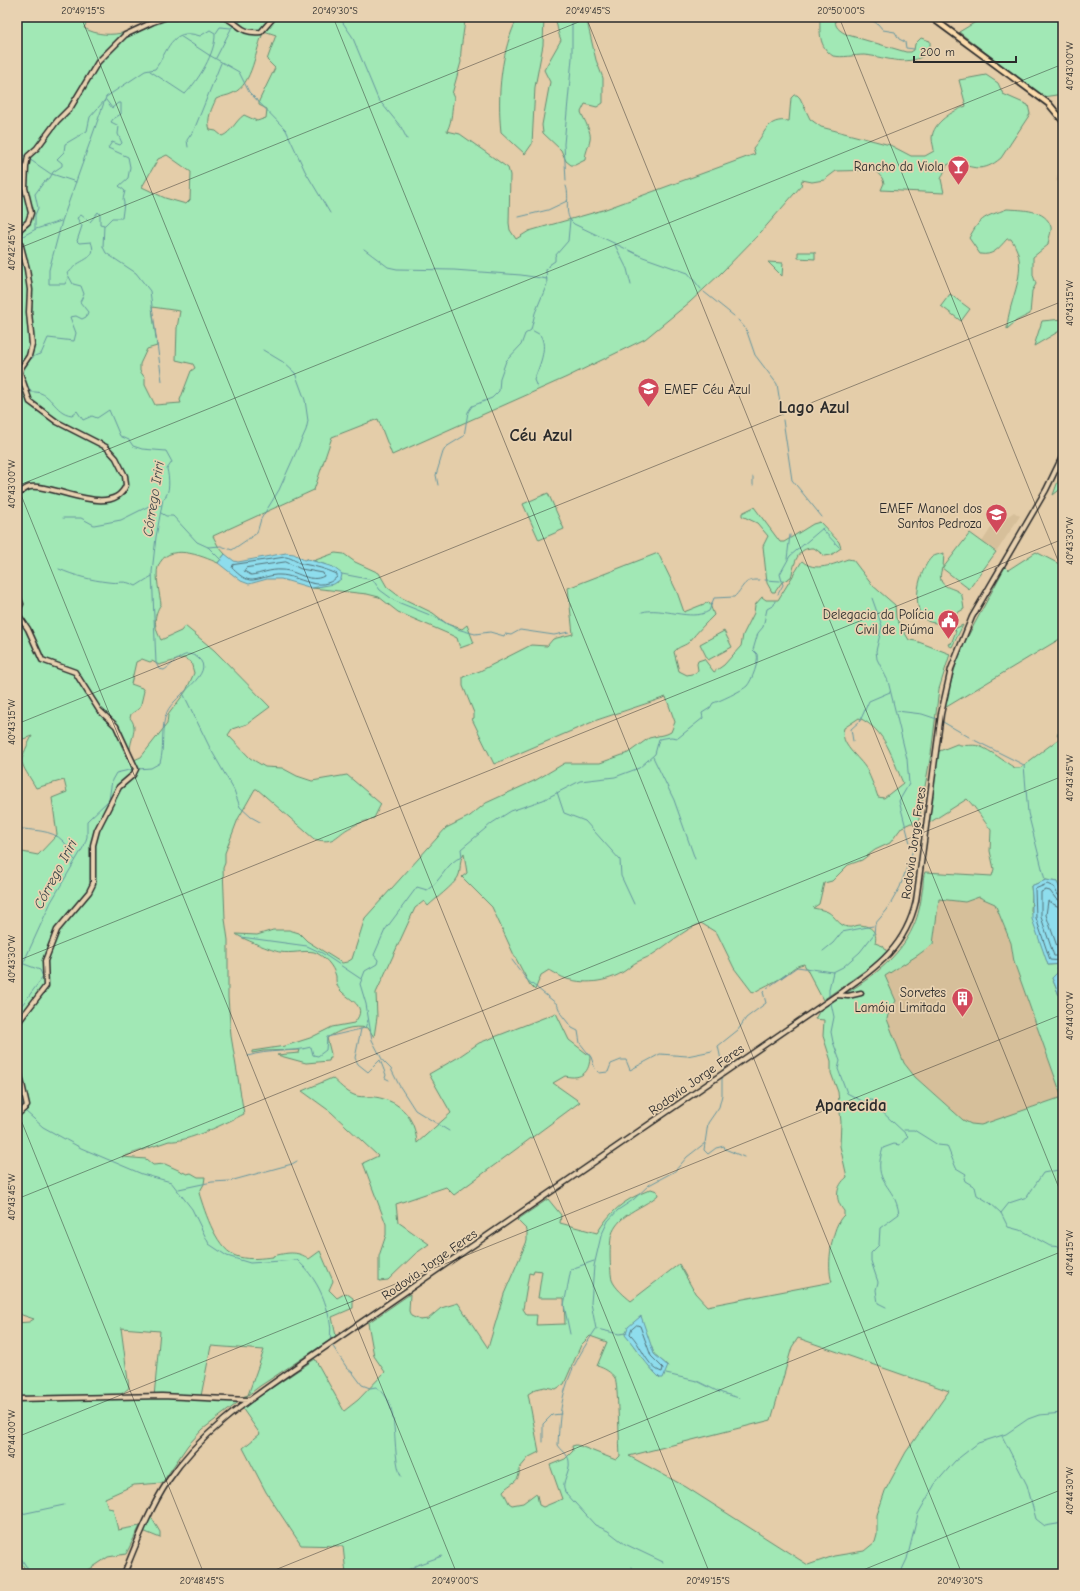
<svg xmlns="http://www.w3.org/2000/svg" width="1080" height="1591" font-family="'Comic Neue',sans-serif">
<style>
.built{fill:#d6bf9a}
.green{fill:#a1e8b5;stroke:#668a70;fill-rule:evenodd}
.water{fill:#8edded;stroke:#66969f}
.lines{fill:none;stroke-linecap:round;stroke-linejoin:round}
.shore{stroke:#537279;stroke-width:1}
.stream{stroke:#66969f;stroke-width:1}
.secondary-casing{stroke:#2b2b2b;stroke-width:7}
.primary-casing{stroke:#2b2b2b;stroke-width:8}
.secondary{stroke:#e8d2b1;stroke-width:4}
.primary{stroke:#fcdcac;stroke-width:4.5}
.ticks{fill:none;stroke:#2b2b2b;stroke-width:1;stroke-opacity:0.45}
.labels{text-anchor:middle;stroke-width:3.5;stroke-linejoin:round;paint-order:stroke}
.poi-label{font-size:13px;fill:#2b2b2b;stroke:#e8d2b1;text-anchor:end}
.street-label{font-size:13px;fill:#2b2b2b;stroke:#e8d2b1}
.water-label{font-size:14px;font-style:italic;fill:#3a4648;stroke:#e8d2b1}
.district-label{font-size:17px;font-weight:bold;fill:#2b2b2b;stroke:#e8d2b1}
.neatline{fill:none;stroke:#2b2b2b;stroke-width:1.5}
.ticks-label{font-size:10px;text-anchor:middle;fill:#2b2b2b}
</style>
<rect width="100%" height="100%" fill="#e4cda9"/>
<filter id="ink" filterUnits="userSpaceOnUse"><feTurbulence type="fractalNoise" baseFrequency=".025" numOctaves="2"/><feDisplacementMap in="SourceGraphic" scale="8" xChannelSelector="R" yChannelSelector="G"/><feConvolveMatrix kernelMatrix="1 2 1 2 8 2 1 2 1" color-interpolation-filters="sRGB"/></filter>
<g filter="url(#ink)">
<!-- built -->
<path class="built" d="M1063,156v26l-7,-1z
M1014,512l6,4 -23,35 -15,-9 9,-14z
M979,897l16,7 16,39 3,19 48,135 -81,28 -10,-1 -8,-4 -48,-43 -11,-14 -17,-44 2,-8 7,-10 -11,-25 33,-21 15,-11 6,-45 26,3z"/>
<!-- green -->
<path class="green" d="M17,17h72l-5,11c26,15 58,0 83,-11h298c0,11 -6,37 -4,45l-9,32 2,4c-3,12 -1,21 -7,33l13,3 48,34 2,7 -1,48 1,7 6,9 13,-8 74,-21 152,-56 -2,-6c13,-15 13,-30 36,-27l2,-23 3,-3h3l3,3 10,21 11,8 69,18 21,11h14l9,-5c0,-4 -2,-8 -2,-13 1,-16 21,-27 34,-32l-7,-26 27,-5 12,8 5,11 25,11 2,9 -29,44c-18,15 -27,10 -47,4l-7,3 -6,14 3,14 -63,-3 3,-7 -2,-5 -7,-8 -39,1 -12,9 -12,2 -10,-2 -1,6 -40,46 -41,42 -30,28 -45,37 -78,38 -175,78 -14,-36 -46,18 -18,53 -101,46 5,10 7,8 -7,9c-16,-7 -51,-22 -60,4 -3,8 2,29 3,37 -8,12 -7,23 0,36l20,-9 4,-5 29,24 56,57 -23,17 -15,5 -4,6 22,23 15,9 17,1 15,8 15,5 35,-6 34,29 -7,14c-7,3 -16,5 -23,9 -16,8 -15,18 -37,12l-57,-50h-2l-17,30 -13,34v10l-2,5 2,51 3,21v57l3,39 13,78c-16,8 -58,29 -75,27l-47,16 24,2 7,6 12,-1 22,10 4,-1 7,4h7l-1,7 -5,9c6,19 18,59 40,64 11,3 23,1 34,0v-1c13,-3 24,-6 36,3l11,-8 13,30 -4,9 8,8 9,-5 7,5v10l-21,9 4,19 -76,50 -57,43 -15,16 -26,38 -28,2 -29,13 3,10 5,1 5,21 22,-4 -14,28 -18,3 -18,12 -14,5h-48l-11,-18v-233l12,-1 5,-3 -12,-4 -5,-5v-459l21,4 19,-20 -5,-37 15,-6 -3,-12 -28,8c-16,-28 -19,-22 -4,-52l-15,5zM264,31l12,4 -9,25 8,8 -16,33v4l8,4 -1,9 -9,3 -13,-6c-8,5 -13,18 -22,21l-6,-5 -6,-1c-4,-11 2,-22 6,-31 5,-3 12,-3 17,-6 20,-8 22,-44 31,-62zM167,155l24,17 -1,28 -4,4 -21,-6 -23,-11 16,-28zM152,307l28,4 -3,17 -1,32 17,4 2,4 -4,3 -11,29 1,3 -26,2 -10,-20v-7l-5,-7v-7l7,-15 10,-3zM184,658l7,4 3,11 -8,18 -18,24 -1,9 -26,33 -7,3c-1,-2 -4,-7 -4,-9 0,-12 9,-23 0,-33l1,-4 9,-6 4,-17 -2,-3 -11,-4 5,-22 6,-3 8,3 2,-1 7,4zM121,1328l39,3 -6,66 -34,-2 9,-7zM211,1346l53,4 -16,45 -12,4 -35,-3z
M518,17h26l-1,28 -8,42 -3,57 -7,10 -24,-22c-4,-37 0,-82 17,-115z
M555,17h31l10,43 7,18v25l-6,4 -12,-3 -4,8c3,8 11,20 9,28 -1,7 -5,12 -5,20l-10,5h-4l-5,-4 -5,-11 -18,-17 -1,-8 8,-43 -6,-12 17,-30c-3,-6 -4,-16 -6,-23z
M820,17h16c-3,10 4,14 12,18l58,17h5l3,-2 1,-6 6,-6 9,3v10c-20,18 -42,6 -66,4 -10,0 -21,3 -31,1 -15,-10 -13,-24 -13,-39z
M984,17h79v77l-20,3 -84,-65z
M1007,209c15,1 39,0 44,18 1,4 -3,13 -3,18l-15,12v18l3,9 -4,7 -2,23 -14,7 -9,8c1,-31 25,-60 4,-90h-4c-9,10 -14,17 -27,15l-11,-16c12,-22 16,-21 38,-29z
M798,252h17v7l-17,-1z
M768,262l15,1 -1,13z
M950,294l20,15 -9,12 -20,-15z
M1063,319v10l-29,17 8,-25z
M1063,467v20l-10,8z
M548,493l16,36 -25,11 -16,-36z
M754,507l26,35h4l29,-18 7,-2 19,20 2,6 -10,7 -6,1 -11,-8c-18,-1 -19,16 -23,29l-9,5 -7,10h-3l-5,-9 -4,-37 5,-10 -11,-13 -15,-7v-3z
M970,533l26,19 -27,37 -27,-21c-8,24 16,17 20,28 1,4 1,9 2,13 -8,4 -18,13 -28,14 -30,0 -18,-54 -4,-66 3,-2 8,-3 12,-4l-1,15z
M1036,552l27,14v71l-120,72 17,-58 45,-84 3,3z
M335,553l9,1 11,8 24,11 8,14 13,10 33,16 14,11 15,5 5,-4 7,18 -14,5 -3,-10 -6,-3 -53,-23 -19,-15 -12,-3 -55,-6 26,-6 -5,-15 -26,-8 6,2z
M658,553l19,39 7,20 25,-10 5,13c-9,9 -17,17 -24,26 -4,5 -12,5 -16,11l5,19 8,4 9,-2 2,-3 -1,-6 1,-3 6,-2 10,13 10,-7 17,-19 2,-11 11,-22 1,-8 7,-8 4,3h12c8,-13 16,-26 24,-39 13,12 32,3 46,-2l5,1 19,25 23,20 1,13 13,22 7,1 34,13 -11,35 -8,65 -13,70 -7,-1 -9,4 -12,16 -15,7 -13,10 -14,5 -16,16 -8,2 -5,21 -6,4c5,1 11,2 15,4 7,4 11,14 20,15 4,1 8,-2 12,-2 11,1 18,7 15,18l8,3 4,6 -7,8 -57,40 -19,-36c-11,2 -14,8 -23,14 -8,5 -19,9 -28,15l-19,-25 -17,-35 -16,-10c-19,8 -33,22 -51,33 -6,3 -15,6 -19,10 -15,14 -40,19 -60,14 -8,-1 -15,-7 -22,-10l-8,5 -6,15 -5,-5 -16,-30 -22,-48 -30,-30 5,-4 -3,-20c-6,9 -2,16 -6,24 -5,9 -23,22 -30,29l-4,-5 -9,7 -39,85 1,24 -3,20 -6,-9c-17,-3 -28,2 -41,10l4,16 -2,7 -23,2 -29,-8 22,-2 1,-3 -37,1 -11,2v-2l33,-5 25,-8 22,-11 22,-4c18,-20 -12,-24 -17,-38 -1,-2 -1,-6 -1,-9 -3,-10 -11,-20 -22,-24 -10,-2 -23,2 -34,0 -5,0 -42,-15 -44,-18l21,1 16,-5h16l10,3 8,8 35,22 5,-1 5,-3 13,-41 81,-90 24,-12 16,-13 50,-23 29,-17h35l28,-10 21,-15 18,-4 4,-2 4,-10 -9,-25 -69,23 -103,44 -22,-45 2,-1v-5l-11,-27v-9l17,-6 51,-26 16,1 6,-7 20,-5 -5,-46zM859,718c27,12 33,40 44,65l-19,15 -6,-1c-3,-9 -7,-18 -11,-27 -8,-14 -28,-25 -23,-42z
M963,625l-11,22 -4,-2 1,-2 2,1 5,-13 -2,-2z
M724,631l8,16 -24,13 -8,-16z
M1063,733v163l-6,-14 -11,-2 -15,6 1,10 -1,14 17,55 15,-1v10l-6,-1 -5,5 11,27v569h-717l-3,-28 -42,-1 -35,-53 -23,-44 17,-14 -18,-26 73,-49 29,52 14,-11 27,-28 -11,-16 -6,-33 42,-29 -1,17 2,5 9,4 8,-1 13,-11 17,-5 30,45 16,-54 23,-53v-11l-10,-10 31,-21 13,16 -1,8 37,10c13,-21 26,-33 50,-42l4,-2 6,2 1,4c-7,7 -22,13 -31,20 -6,4 -13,12 -15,19 -3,7 -2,38 0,46 3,8 13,16 19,21l48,-37 16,29 12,13 125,-24c-6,-16 0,-57 12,-67v-4c-10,-12 -8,-25 3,-34l-7,-31 1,-24 -3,-30 -7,-19v-12l-8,-25 1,-16 -9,-1 4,-7 -2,-1c37,-23 79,-44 97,-86 4,-9 7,-22 8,-33 2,-8 0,-12 3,-20l67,4 2,-7 -4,-18 1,-21c-8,-10 -14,-21 -24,-31l-38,24 8,-71 20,-8c8,3 15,0 22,2 13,5 24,15 36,22h5l40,-30 -3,-4zM979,897l16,7 16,39 3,19 48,135 -81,28 -10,-1 -8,-4 -48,-43 -11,-14 -17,-44 2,-8 7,-10 -11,-25 33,-21 15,-11 6,-45 26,3zM534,1270l8,1 -4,27h26l1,26 -29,1 1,-10h-10l-4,-6 6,-36 4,1zM640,1317l14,37 14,12 -26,-8c-4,-7 -17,-22 -15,-28zM590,1336l17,6 -10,24c7,2 14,6 18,12 3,5 4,65 5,78l-4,4 -36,-14 -4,-1 -4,1 1,5 -8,8 -15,6 12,34 -19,8 -4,-2 -2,-10 -2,-1 -12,9 -11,2 -3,-2 -6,-12c7,-8 18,-9 16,-22l10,-12 10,-5 -11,-58 8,-5 9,-2 11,2 8,-5 17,-39zM798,1338l151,53 -43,61 -21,39 -8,24v20l-2,7 -11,9 -30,5 -26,9 -122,-78 -57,-31 142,-36 21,-73z
M556,1013l13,27 21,16c0,16 -8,24 -25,20l-12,7 27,19 -126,93 -8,-8 -50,17 2,18 31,22 -14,10 -27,26 -9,1v-25l7,-21v-11l-23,-61 15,-7 -47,-44 -29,-21 30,-13c6,5 14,14 22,17 6,3 15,1 21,2 26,4 40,21 42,46l34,-30 -22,-39 28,-16 22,-15z
M150,1515l10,17v6l-17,-7z"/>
<!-- water -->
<path class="water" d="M286,553l8,1 10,6 3,-1 26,8 9,7 -1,5 -7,5 -22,4 -31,-9h-14l-18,5 -8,-3 -23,-18 7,-9 9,7 4,1z
M1046,880l11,2 6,14v68l-15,1 -16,-46v-23l-1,-10z
M1057,973l6,1v31l-11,-27z
M641,1316l13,38 14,12 -5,12h-3c-14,-13 -23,-29 -35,-43l3,-8z"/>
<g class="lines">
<!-- shore -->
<path class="shore" d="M286,557c7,1 13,7 17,7 12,2 23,5 34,10v3c-17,17 -39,-2 -57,-2 -10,-1 -23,6 -30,5 -7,-1 -14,-8 -18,-12l1,-3z
M286,562l15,7 22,4 1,3c-14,8 -28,-6 -42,-6 -12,-1 -21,4 -31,5l-7,-4 2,-3z
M1063,896l-5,-1 -4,-8 -7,-3 -12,5 1,29 14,42 13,1
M1063,901l-7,-2 -6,-8 -4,-1 -5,2v25l13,39h9
M1063,907l-6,-1 -9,-5 -2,14 12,34 5,1
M637,1325l3,1 11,30 12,12 -1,4c-15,-4 -21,-28 -32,-38l1,-4z"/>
<!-- stream -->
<path class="stream" d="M339,17l13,19 26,63 23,28 6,12
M866,17l12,7 5,6 12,2 4,7 6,3 1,6 8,1
M237,23l10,-6
M216,33l4,-6 11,1 4,-3
M180,36l29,19
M209,55l30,17 10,20 37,38 19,41 25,42
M216,58l15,-29
M150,71l35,23c13,-13 31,-42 30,-60
M188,147l-1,-7 7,-10 27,-67
M17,150l9,7
M29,159l22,15
M52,174l24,8
M566,181l-2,-37 8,-86v-41
M566,186c5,13 -4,28 8,38l69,33 45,16 13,16
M519,217l29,-7 19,-9
M104,225l-1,22 3,6 30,20 14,18 12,90
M105,225l7,-7h10l2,-15 -1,-4 2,-8 -6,-5 9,-8 2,-11 -2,-10 -20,-9 4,-6 8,3 2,-2 -4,-9 1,-8 -8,-4 2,-3 8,-5v-11h-3l-6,5 -6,-8
M35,229v-14l3,-7 -3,-14 9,-12 6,-4 3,-6 9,-6v-3l-5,-4 7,-7 1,-8 22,-13 3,-14 15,-17
M20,235l3,1 13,-7 25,-8
M615,245l12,24 4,16
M364,249l24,18 9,2 57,1 67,5 26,4
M68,278l-3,6h-16v-14l13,-49 44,-124 39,-26 10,-2c13,-17 16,-43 45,-33l10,-6 5,3
M704,292l30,24
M738,320l8,9 9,26 22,29 5,31
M532,330c2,2 6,3 8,5 9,12 -2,34 -6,45l3,7
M22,371c5,-8 10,-16 19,-17l7,-16 26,3 2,-8 -6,-16 6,-1 6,3 4,-2 2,-5 -8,-10 4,-8 -3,-8 -8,-2 -6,-11c5,-2 5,-5 9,-8 10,-7 21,-8 15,-23l-12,1 -2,-2 5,-15 -5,-8 4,-3 9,7 8,-10 2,2v10l4,1
M23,377l8,15c21,-2 22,21 41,23l5,-4 6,9 9,-4 5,2 12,-8 11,26 9,4 4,6 9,3 24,2 6,11 -5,7c2,8 4,25 -4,30l-7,38 -4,35 4,91 3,6 5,1c10,-6 21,-23 34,-12 19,15 -24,37 -31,54 -7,16 -2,34 -7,51l-9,5 -13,1
M17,385l4,-4
M783,420l9,60 30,37
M438,485l-2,-10 7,-23 3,-5 18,-11 4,-24 4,-6 20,-8 7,-7 1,-13 6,-17 15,-16 4,-11 6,-4 4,-17 12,-29 -1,-14 3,-5 6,-4v-5l13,-15 2,-21
M753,485v-8
M161,513l5,3h7l24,26 11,5 13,13
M63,518h18l13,7 27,-5 30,-15h10
M822,529l17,18
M208,547l13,-1 11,4 25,-17 4,-14 18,-29 27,-60 2,-9 -3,-21 -10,-27 -12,-11 -20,-12
M787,559l3,-24
M59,569c16,7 32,11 49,13 12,2 15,-3 28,4l16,-10
M342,574l31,6 7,10 15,11 40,16 22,12 18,5 15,-2 14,4 1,-2 6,1 9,-5 34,5 15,-3
M765,580l15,1
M778,594l5,-9 -3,-11 10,-18 33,-28
M872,598l10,28 -6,25 1,8 11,22 19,78 2,25 -10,17 11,42
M642,612c20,-6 49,10 67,-1l5,-13 20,-1c10,-9 8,-18 25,-17
M183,693l27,55 24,42 6,17 11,10 9,5
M897,711l25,3 15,5
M943,722l26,15
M974,740l50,25 4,48 17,67
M853,741l-2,-12 9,-8 9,-20 21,-9
M653,757l21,43 21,59
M557,792l7,21 21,8 35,39 1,16 13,28
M17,828c14,3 35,1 46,13 6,5 6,14 12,19
M241,937l66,9 15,7 39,26
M823,951l10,-8 9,-11 31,-6
M512,960l15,20 30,24 4,10 11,14 6,3 2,12 11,14 4,12 4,4 9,-1 3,-8 10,-4h5l4,10 30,-16 27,2 25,-5
M1056,964l2,9
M17,977l34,-75 33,-56 3,-9v-16l22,-21 3,-20 4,-7 18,-4
M829,996v-7l4,-17
M831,1003l3,14 -3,15 2,10 7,19 -2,8 9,24 17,9 4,-3 6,2 4,7 30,28 -8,9 -6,-1 -11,4c-12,37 12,35 16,66l-19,14 -1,17 -8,8v8l7,21 -2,8 2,13 8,4
M17,1009l5,-4 21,-28 -3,-7 -16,-6
M361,1029l-6,29 3,6 10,8 12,-12 6,15 -1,3 4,2
M248,1056c21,-7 42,-3 63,-9l2,8 5,1 8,-6 1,-13 38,-9 3,-8
M723,1069l-5,-23 20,-16 8,-12 20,-15 -3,-11 4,-4 30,-21 36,5 10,-5 17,-15 14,-18 1,-10 12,-14 13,-23 13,-37
M722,1077v18l-3,12 -11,16 -4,27 4,4 8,-6 8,-2 1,3 19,8
M17,1092l7,16
M25,1111l18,16 38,21 61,26 29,8 21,27 17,35 18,12 23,7 47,-3c19,17 29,39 33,63 2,7 -1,13 1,19
M904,1130h10l24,15 9,1 9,22 10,6 -2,4 1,3 10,6 2,8 13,8 11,10 7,14 15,4 27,15 13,1
M449,1131l-34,-21 -16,-25 -8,-16 -8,-8 -11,-21 -6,-36 -6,-20 5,-13 12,-7 1,-4 -4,-5 11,-25 32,-43 10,3c14,-8 20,-29 35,-33l-1,-8 31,-26 19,-12 32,-11 37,-19 35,-4 24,-9 16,-14 4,-15 12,-2 7,1 25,-20 -1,-5 8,-5 3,-5c5,-1 30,-13 34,-17 5,-6 12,-24 10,-32l-4,-4 5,-17 5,-6 4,-18 7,-4 1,-4
M179,1189l33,-7 18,-1 62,-17 5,-3
M1001,1213l8,-10 18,-6 16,-24 20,-4
M597,1329l22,5 8,-1
M570,1334l-6,-29 7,-36 23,-8
M332,1345l15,23 6,5 9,12 8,3 6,-1c26,14 14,65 25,89
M666,1374l31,7 22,11 20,6
M1002,1436l25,49 9,34 9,7 18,-3
M543,1442v-18l9,-9 9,-1
M17,1515l47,-10
M17,1552l14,22
M663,1562l-38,-18 -17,-13 -13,-6 -30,-33c-5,-10 6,-20 4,-31 -1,-7 -8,-11 -11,-16 1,-19 2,-40 8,-58 6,-21 18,-40 30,-58l-5,-26 3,-37 7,-30 7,-15 10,-11 15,-10 16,-15 26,-14 12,-14 18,-14
M631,1567l3,7
M401,1574l16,-9 25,-9
M900,1574l7,-15 11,-45 17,-30 20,-23 23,-18 28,-9 22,-15 11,-4 24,-2"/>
<defs>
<path id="secondary" d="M223,17c18,6 15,17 38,15l13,-15
M17,495c4,-3 8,-7 13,-8 22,-4 83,33 96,-2l-1,-9 -9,-18 -10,-11 -49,-25 -27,-20 -10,-29 1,-5 8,-12 3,-11 -3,-33 1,-22 -3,-21 -9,-34 2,-6 8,-7 3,-9 -6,-25 1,-21 2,-11 9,-8 20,-27 14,-14 27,-45 27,-27 28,-13 14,-5h9
M17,594l4,10 -4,7
M17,613l11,16 14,31 33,12 24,38 17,16 20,43 -3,6 -14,12 -22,43 -4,15v39l-4,8 -32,38 -12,31 1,25 -29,38
M837,995l11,1 13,-3
M17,1062l10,44 -10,9
M17,1399l145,-3 86,4
M124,1574c13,-32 25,-64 44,-93 34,-51 85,-84 134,-118l535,-368c38,-27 68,-46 79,-94l25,-187 10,-45 21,-52 74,-127 17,-35"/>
<path id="primary" d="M931,17l118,87 14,17"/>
</defs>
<!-- secondary casing -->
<use href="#secondary" class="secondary-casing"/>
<!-- primary casing -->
<use href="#primary" class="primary-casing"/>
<!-- secondary -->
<use href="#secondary" class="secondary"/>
<!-- primary -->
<use href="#primary" class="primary"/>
</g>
</g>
<!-- ticks -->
<path class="ticks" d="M81,17l629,1557M333,17l629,1557M586,17l477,1181M839,17l224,556M17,249l574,-232M17,485l440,1089M17,486l1046,-422M17,724l1046,-423M17,961l1046,-422M17,1110l187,464M17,1199l1046,-423M17,1437l1046,-423M265,1574l798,-323M853,1574l210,-85"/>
<!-- icons -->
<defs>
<symbol id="bar-pin" viewBox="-11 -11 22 30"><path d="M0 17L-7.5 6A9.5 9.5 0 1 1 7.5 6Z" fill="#d1495b" stroke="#e8d2b1"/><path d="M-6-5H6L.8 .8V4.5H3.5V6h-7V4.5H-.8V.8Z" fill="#fff"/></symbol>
<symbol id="school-pin" viewBox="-11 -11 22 30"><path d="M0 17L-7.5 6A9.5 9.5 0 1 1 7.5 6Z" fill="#d1495b" stroke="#e8d2b1"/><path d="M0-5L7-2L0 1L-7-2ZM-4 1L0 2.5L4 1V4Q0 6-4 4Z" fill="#fff"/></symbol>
<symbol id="civic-pin" viewBox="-11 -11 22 30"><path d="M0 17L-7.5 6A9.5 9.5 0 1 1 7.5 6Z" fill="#d1495b" stroke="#e8d2b1"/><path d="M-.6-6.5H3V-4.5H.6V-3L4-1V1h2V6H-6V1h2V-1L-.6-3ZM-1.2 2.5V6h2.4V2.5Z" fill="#fff"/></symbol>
<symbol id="building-pin" viewBox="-11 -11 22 30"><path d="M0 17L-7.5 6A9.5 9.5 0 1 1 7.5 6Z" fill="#d1495b" stroke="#e8d2b1"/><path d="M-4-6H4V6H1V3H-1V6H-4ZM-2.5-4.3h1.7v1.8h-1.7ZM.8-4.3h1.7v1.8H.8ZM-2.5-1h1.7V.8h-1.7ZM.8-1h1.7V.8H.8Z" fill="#fff"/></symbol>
</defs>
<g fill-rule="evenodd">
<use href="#bar-pin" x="946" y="154" width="25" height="34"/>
<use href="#school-pin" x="636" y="376" width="25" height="34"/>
<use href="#school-pin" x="984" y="502" width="25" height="34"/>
<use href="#civic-pin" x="936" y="608" width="25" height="34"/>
<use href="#building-pin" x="950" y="986" width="25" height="34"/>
</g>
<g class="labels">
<!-- poi labels -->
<g class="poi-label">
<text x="944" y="171">Rancho da Viola</text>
<text x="664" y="394" text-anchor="start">EMEF Céu Azul</text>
<text x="982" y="513">EMEF Manoel dos<tspan x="982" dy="15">Santos Pedroza</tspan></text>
<text x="934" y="619">Delegacia da Polícia<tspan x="934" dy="15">Civil de Piúma</tspan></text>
<text x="946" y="997">Sorvetes<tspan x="946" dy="15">Lamóia Limitada</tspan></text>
</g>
<!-- street labels -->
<g class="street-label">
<text transform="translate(913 843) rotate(-82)" y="5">Rodovia Jorge Feres</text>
<text transform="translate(696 1079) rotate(-35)" y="5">Rodovia Jorge Feres</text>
<text transform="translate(429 1264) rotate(-35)" y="5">Rodovia Jorge Feres</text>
</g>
<!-- water labels -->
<g class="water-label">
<text transform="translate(153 499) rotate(-81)" y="5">Córrego Iriri</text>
<text transform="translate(55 874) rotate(-62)" y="5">Córrego Iriri</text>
</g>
<!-- district labels -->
<g class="district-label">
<text x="814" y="413">Lago Azul</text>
<text x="541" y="441">Céu Azul</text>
<text x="851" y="1111">Aparecida</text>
</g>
</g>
<!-- margin -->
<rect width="1080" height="1591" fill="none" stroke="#e8d2b1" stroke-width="44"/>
<!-- scale -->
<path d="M914 56v6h102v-6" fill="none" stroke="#2b2b2b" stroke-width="2"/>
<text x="920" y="56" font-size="12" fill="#2b2b2b" stroke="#e8d2b1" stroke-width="3" paint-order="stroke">200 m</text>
<rect x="22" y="22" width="1036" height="1547" class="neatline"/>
<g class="ticks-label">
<text x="83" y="14">20°49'15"S</text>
<text x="335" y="14">20°49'30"S</text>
<text x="588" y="14">20°49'45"S</text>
<text x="841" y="14">20°50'00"S</text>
<text transform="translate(1069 66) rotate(-90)" y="4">40°43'00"W</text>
<text transform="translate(11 247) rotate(-90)" y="4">40°42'45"W</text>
<text transform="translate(1069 303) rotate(-90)" y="4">40°43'15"W</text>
<text transform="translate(11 484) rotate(-90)" y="4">40°43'00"W</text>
<text transform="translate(1069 541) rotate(-90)" y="4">40°43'30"W</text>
<text transform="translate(11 722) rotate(-90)" y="4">40°43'15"W</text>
<text transform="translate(1069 778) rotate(-90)" y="4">40°43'45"W</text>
<text transform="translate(11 959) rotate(-90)" y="4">40°43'30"W</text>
<text transform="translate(1069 1016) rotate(-90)" y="4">40°44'00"W</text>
<text transform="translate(11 1197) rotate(-90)" y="4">40°43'45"W</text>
<text transform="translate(1069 1253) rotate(-90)" y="4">40°44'15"W</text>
<text transform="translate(11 1434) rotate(-90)" y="4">40°44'00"W</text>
<text transform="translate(1069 1491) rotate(-90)" y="4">40°44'30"W</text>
<text x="202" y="1584">20°48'45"S</text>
<text x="455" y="1584">20°49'00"S</text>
<text x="708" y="1584">20°49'15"S</text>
<text x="960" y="1584">20°49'30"S</text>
</g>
</svg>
